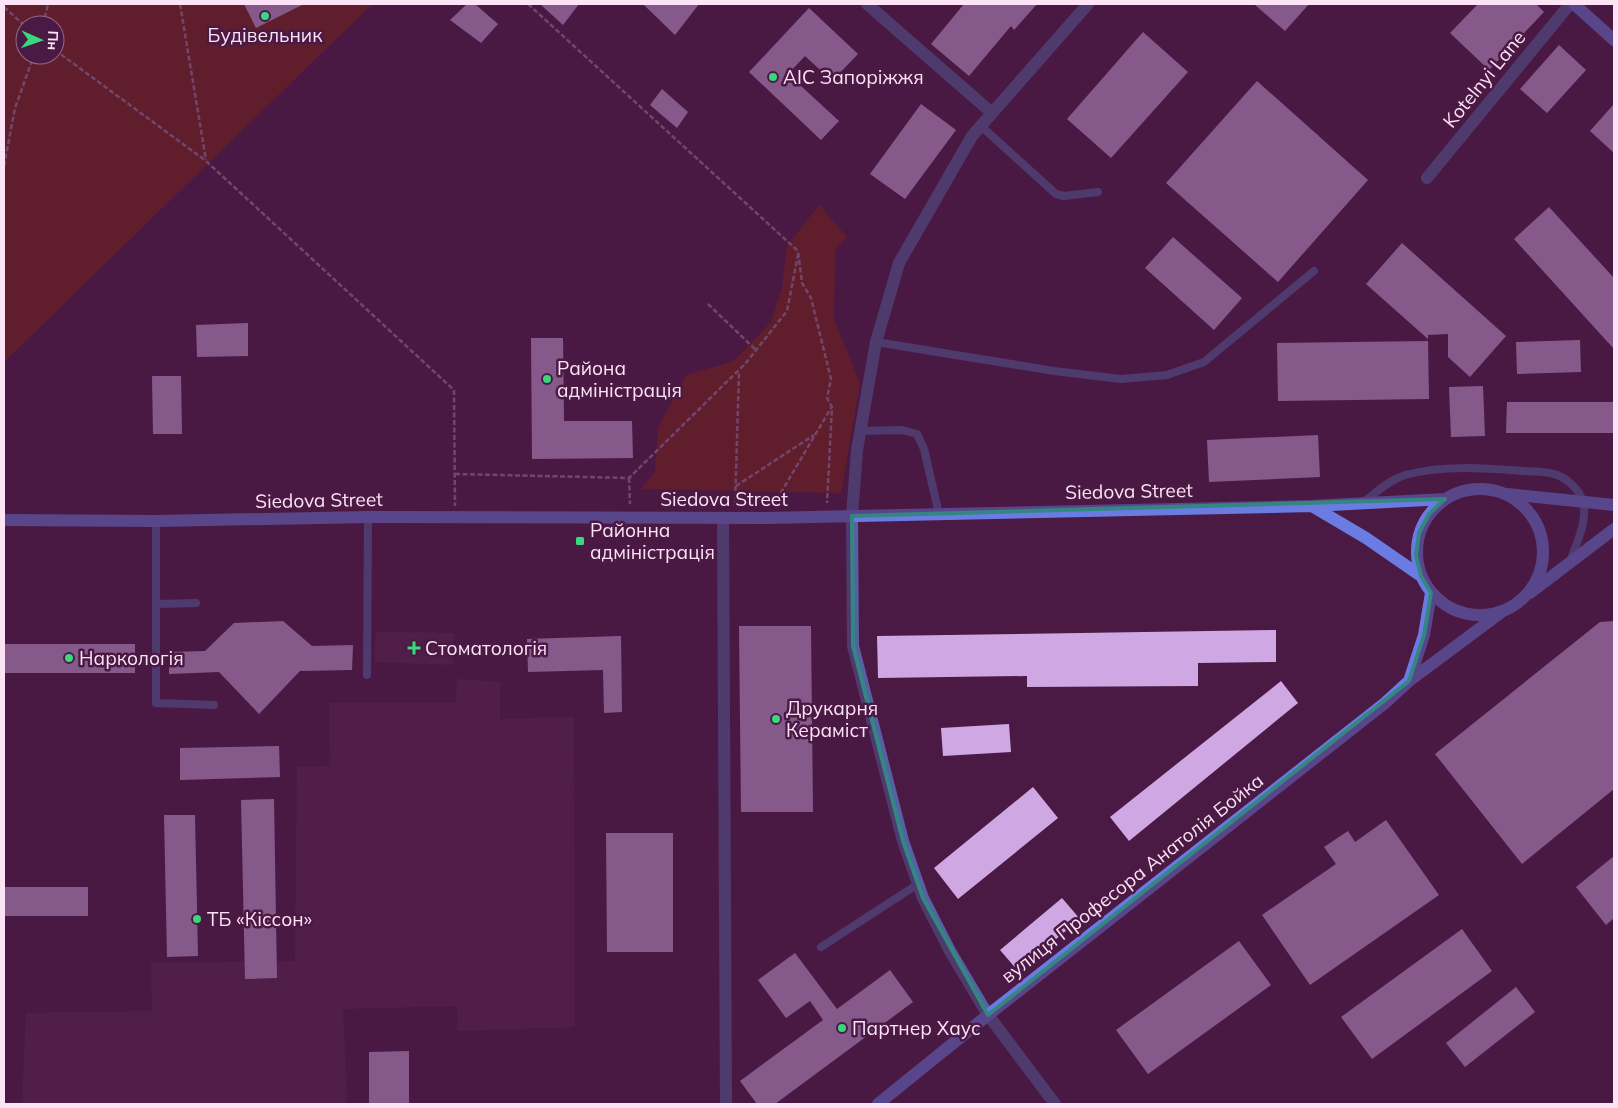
<svg xmlns="http://www.w3.org/2000/svg" width="1618" height="1108" font-family="Mulish,sans-serif">
<style>
.built{fill:#592351}
.green{fill:#7a2412;fill-rule:evenodd}
.building{fill:#cfa7e3}
.lines{fill:none;stroke-linecap:round;stroke-linejoin:round}
.path{stroke:#a27d9c;stroke-width:2.5;stroke-dasharray:5 2.5;stroke-linecap:butt}
.lane{stroke:#5562a2;stroke-width:8}
.street{stroke:#5562a2;stroke-width:12}
.secondary{stroke:#6a7ce1;stroke-width:12}
.marked{fill:none;stroke:#338682;stroke-width:4;stroke-linejoin:round}
.poi-dot{fill:#39d87f;stroke:#4b1a44;stroke-width:2}
.labels{text-anchor:middle;stroke-width:5;stroke-linejoin:round;paint-order:stroke}
.poi-label{font-size:19px;fill:#fce3f6;stroke:#4b1a44;text-anchor:start}
.street-label{font-size:19px;fill:#fce3f6;stroke:#4b1a44}
</style>
<rect width="100%" height="100%" fill="#4b1a44"/>
<!-- built -->
<path class="built" d="M376,632l78,1 -1,32 -79,-3z
M457,679l43,3v37l74,-2 1,310 -117,4 -1,-25 -114,3 4,95h-325l4,-91 126,-2 -1,-48 144,-2 2,-194 33,-1 -1,-63h127z"/>
<!-- green -->
<path class="green" d="M4,4h368l-368,358zM25,25h30v30h-30z
M819,205l28,32 -12,13 -1,69 26,64 -19,110 -200,-4 14,-17 3,-44 28,-53 48,-14 37,-39 11,-34 5,-42z"/>
<!-- building -->
<path class="building" d="M244,4h60l-48,24z
M467,4h8l23,20 -17,19 -31,-23z
M540,4h39l-16,21z
M643,4h56l-24,31z
M964,4h73l-23,26 -3,-4 -42,50 -38,-32z
M1254,4h55l-24,27z
M1478,4h58l8,8 -55,58 -39,-37z
M809,8l49,46 -26,27 -27,-25 -17,18 51,47 -18,19 -72,-68z
M1143,32l45,40 -77,86 -44,-39z
M1559,45l27,25 -39,43 -27,-24z
M1257,81l111,99 -90,102 -112,-99z
M662,89l26,23 -11,16 -27,-23z
M921,104l35,26 -51,69 -35,-25z
M1614,104v49l-24,-22z
M1549,207l65,71v71l-100,-110z
M1173,237l69,61 -28,32 -69,-62z
M1402,243l104,93 -36,41 -22,-20v-23l-20,1v4l-62,-55z
M248,323v33l-51,1 -1,-32z
M531,338h32l1,83h68l1,37 -101,1z
M1580,340l1,32 -64,2 -1,-32z
M1428,341l1,58 -151,2 -1,-58z
M152,376h29l1,58h-29z
M1483,386l2,50 -34,1 -2,-50z
M1507,402h107v31h-108z
M1318,435l2,42 -111,5 -2,-42z
M283,621l29,25 41,-1 -1,25 -52,1 -41,43 -40,-42 -50,2v-22l36,-1 29,-28z
M1614,621v168l-92,75 -87,-110 165,-132z
M739,626h72l2,186h-72z
M1276,630v32l-78,1v23l-171,1v-11l-149,2 -1,-42z
M621,636l1,76 -18,1 -1,-43 -75,2 -1,-33z
M4,644h131v29h-131z
M1281,681l17,22 -169,138 -19,-24z
M1009,724l2,28 -68,4 -2,-28z
M279,746l1,31 -100,3v-32z
M1033,787l25,31 -100,81 -24,-31z
M274,799l3,179 -32,1 -4,-179z
M164,815h31l3,141 -31,1z
M1386,820l53,75 -129,90 -48,-70 74,-51 -12,-17 24,-16 7,11z
M606,833h67v119h-66z
M1614,856v62l-8,7 -30,-38z
M4,887h84v29h-84z
M1062,898l18,21 -62,52 -18,-21z
M1462,929l30,42 -120,88 -31,-42z
M1239,941l32,44 -123,89 -32,-44z
M795,953l42,56 53,-39 23,32 -138,102h-18l-17,-23 83,-61 -13,-19 -24,17 -28,-38z
M1516,987l19,25 -70,55 -19,-24z
M409,1051v53h-40v-52z"/>
<g class="lines">
<!-- path -->
<path class="path" d="M180,4l26,156
M528,4l270,247 4,32 9,15 20,81 -4,19 5,9 -5,96
M4,7l21,19
M43,25l5,-21
M55,50l151,111 248,229 1,116
M4,166l11,-58 19,-53
M708,304l48,46
M455,474l174,4 116,-114 42,-53 11,-56
M629,478l1,26
M736,486l78,-51
M735,506l4,-134
M773,506l58,-98"/>
<!-- lane -->
<path class="lane" d="M981,126l75,68 8,2 34,-4
M876,342l178,29 67,8 46,-4 37,-13 110,-91
M861,431l41,-1 15,4 7,15 15,65
M1363,502c13,-9 26,-22 42,-27 38,-10 79,-7 118,-4 10,1 21,0 31,3 12,3 26,16 29,28 5,19 -7,42 -13,60
M156,521v182l58,2
M156,604l40,-1
M367,675l1,-158
M821,947l97,-63"/>
<!-- street -->
<path class="street" d="M867,4l125,109
M1427,178l143,-174
M723,518l3,586
M1055,1104l-67,-89 -38,-64 -27,-53 -20,-57 -50,-195 -1,-130 5,-66 19,-108 23,-79 73,-127 116,-132"/>
<!-- secondary -->
<path class="secondary" d="M1574,4l40,36
M1417 552a63 63 0 1 1 126 0a63 63 0 1 1-126 0Z
M1507,494l107,11
M1312,506l54,32 55,38
M4,520l152,1 212,-4 398,1 546,-12 133,-7
M1530,593l84,-64
M1409,681l15,-46 7,-42
M878,1104l110,-89 397,-312 24,-22 94,-70"/>
</g>
<!-- marked area -->
<path d="M0 0H1618V1108H0ZM1445,499l-16,15 -10,19 -3,22 5,21 10,17 -7,42 -15,46 -421,334 -65,-117 -20,-57 -50,-195 -1,-130z" fill="#4b1a44" fill-opacity=".55" fill-rule="evenodd"/>
<path class="marked" d="M1445,499l-16,15 -10,19 -3,22 5,21 10,17 -7,42 -15,46 -421,334 -65,-117 -20,-57 -50,-195 -1,-130z"/>
<!-- markers -->
<g class="poi-dot">
<circle cx="265" cy="16" r="5"/>
<circle cx="773" cy="77" r="5"/>
<circle cx="547" cy="379" r="5"/>
<rect x="575" y="536" width="10" height="10" rx="2.5"/>
<path d="M411.5 640.5h5v5h5v5h-5v5h-5v-5h-5v-5h5z"/>
<circle cx="69" cy="658" r="5"/>
<circle cx="776" cy="719" r="5"/>
<circle cx="197" cy="919" r="5"/>
<circle cx="842" cy="1028" r="5"/>
</g>
<g class="labels">
<!-- poi labels -->
<g class="poi-label">
<text x="265" y="42" text-anchor="middle">Будівельник</text>
<text x="783" y="84">АІС Запоріжжя</text>
<text x="557" y="375">Района<tspan x="557" dy="22">адміністрація</tspan></text>
<text x="590" y="537">Районна<tspan x="590" dy="22">адміністрація</tspan></text>
<text x="425" y="655">Стоматологія</text>
<text x="79" y="665">Наркологія</text>
<text x="786" y="715">Друкарня<tspan x="786" dy="22">Кераміст</tspan></text>
<text x="207" y="926">ТБ «Кіссон»</text>
<text x="852" y="1035">Партнер Хаус</text>
</g>
<!-- street labels -->
<g class="street-label">
<text transform="translate(1484 79) rotate(-51)" y="7">Kotelnyi Lane</text>
<text transform="translate(1129 491) rotate(-1)" y="7">Siedova Street</text>
<text x="724" y="506">Siedova Street</text>
<text transform="translate(319 500) rotate(-1)" y="7">Siedova Street</text>
<text transform="translate(1132 878) rotate(-38)" y="7">вулиця Професора Анатолія Бойка</text>
</g>
</g>
<!-- border -->
<rect width="1618" height="1108" fill="none" stroke="#fce3f6" stroke-width="10"/>
<!-- north arrow -->
<g transform="translate(40 40) rotate(92)"><circle r="24" fill="#4b1a44" stroke="#926a8b"/>
<path d="M0-4L9 19L0 12L-9 19Z" fill="#39d87f"/>
<text y="-8" font-size="14" font-weight="bold" text-anchor="middle" fill="#fce3f6">Пн</text>
</g>
</svg>
